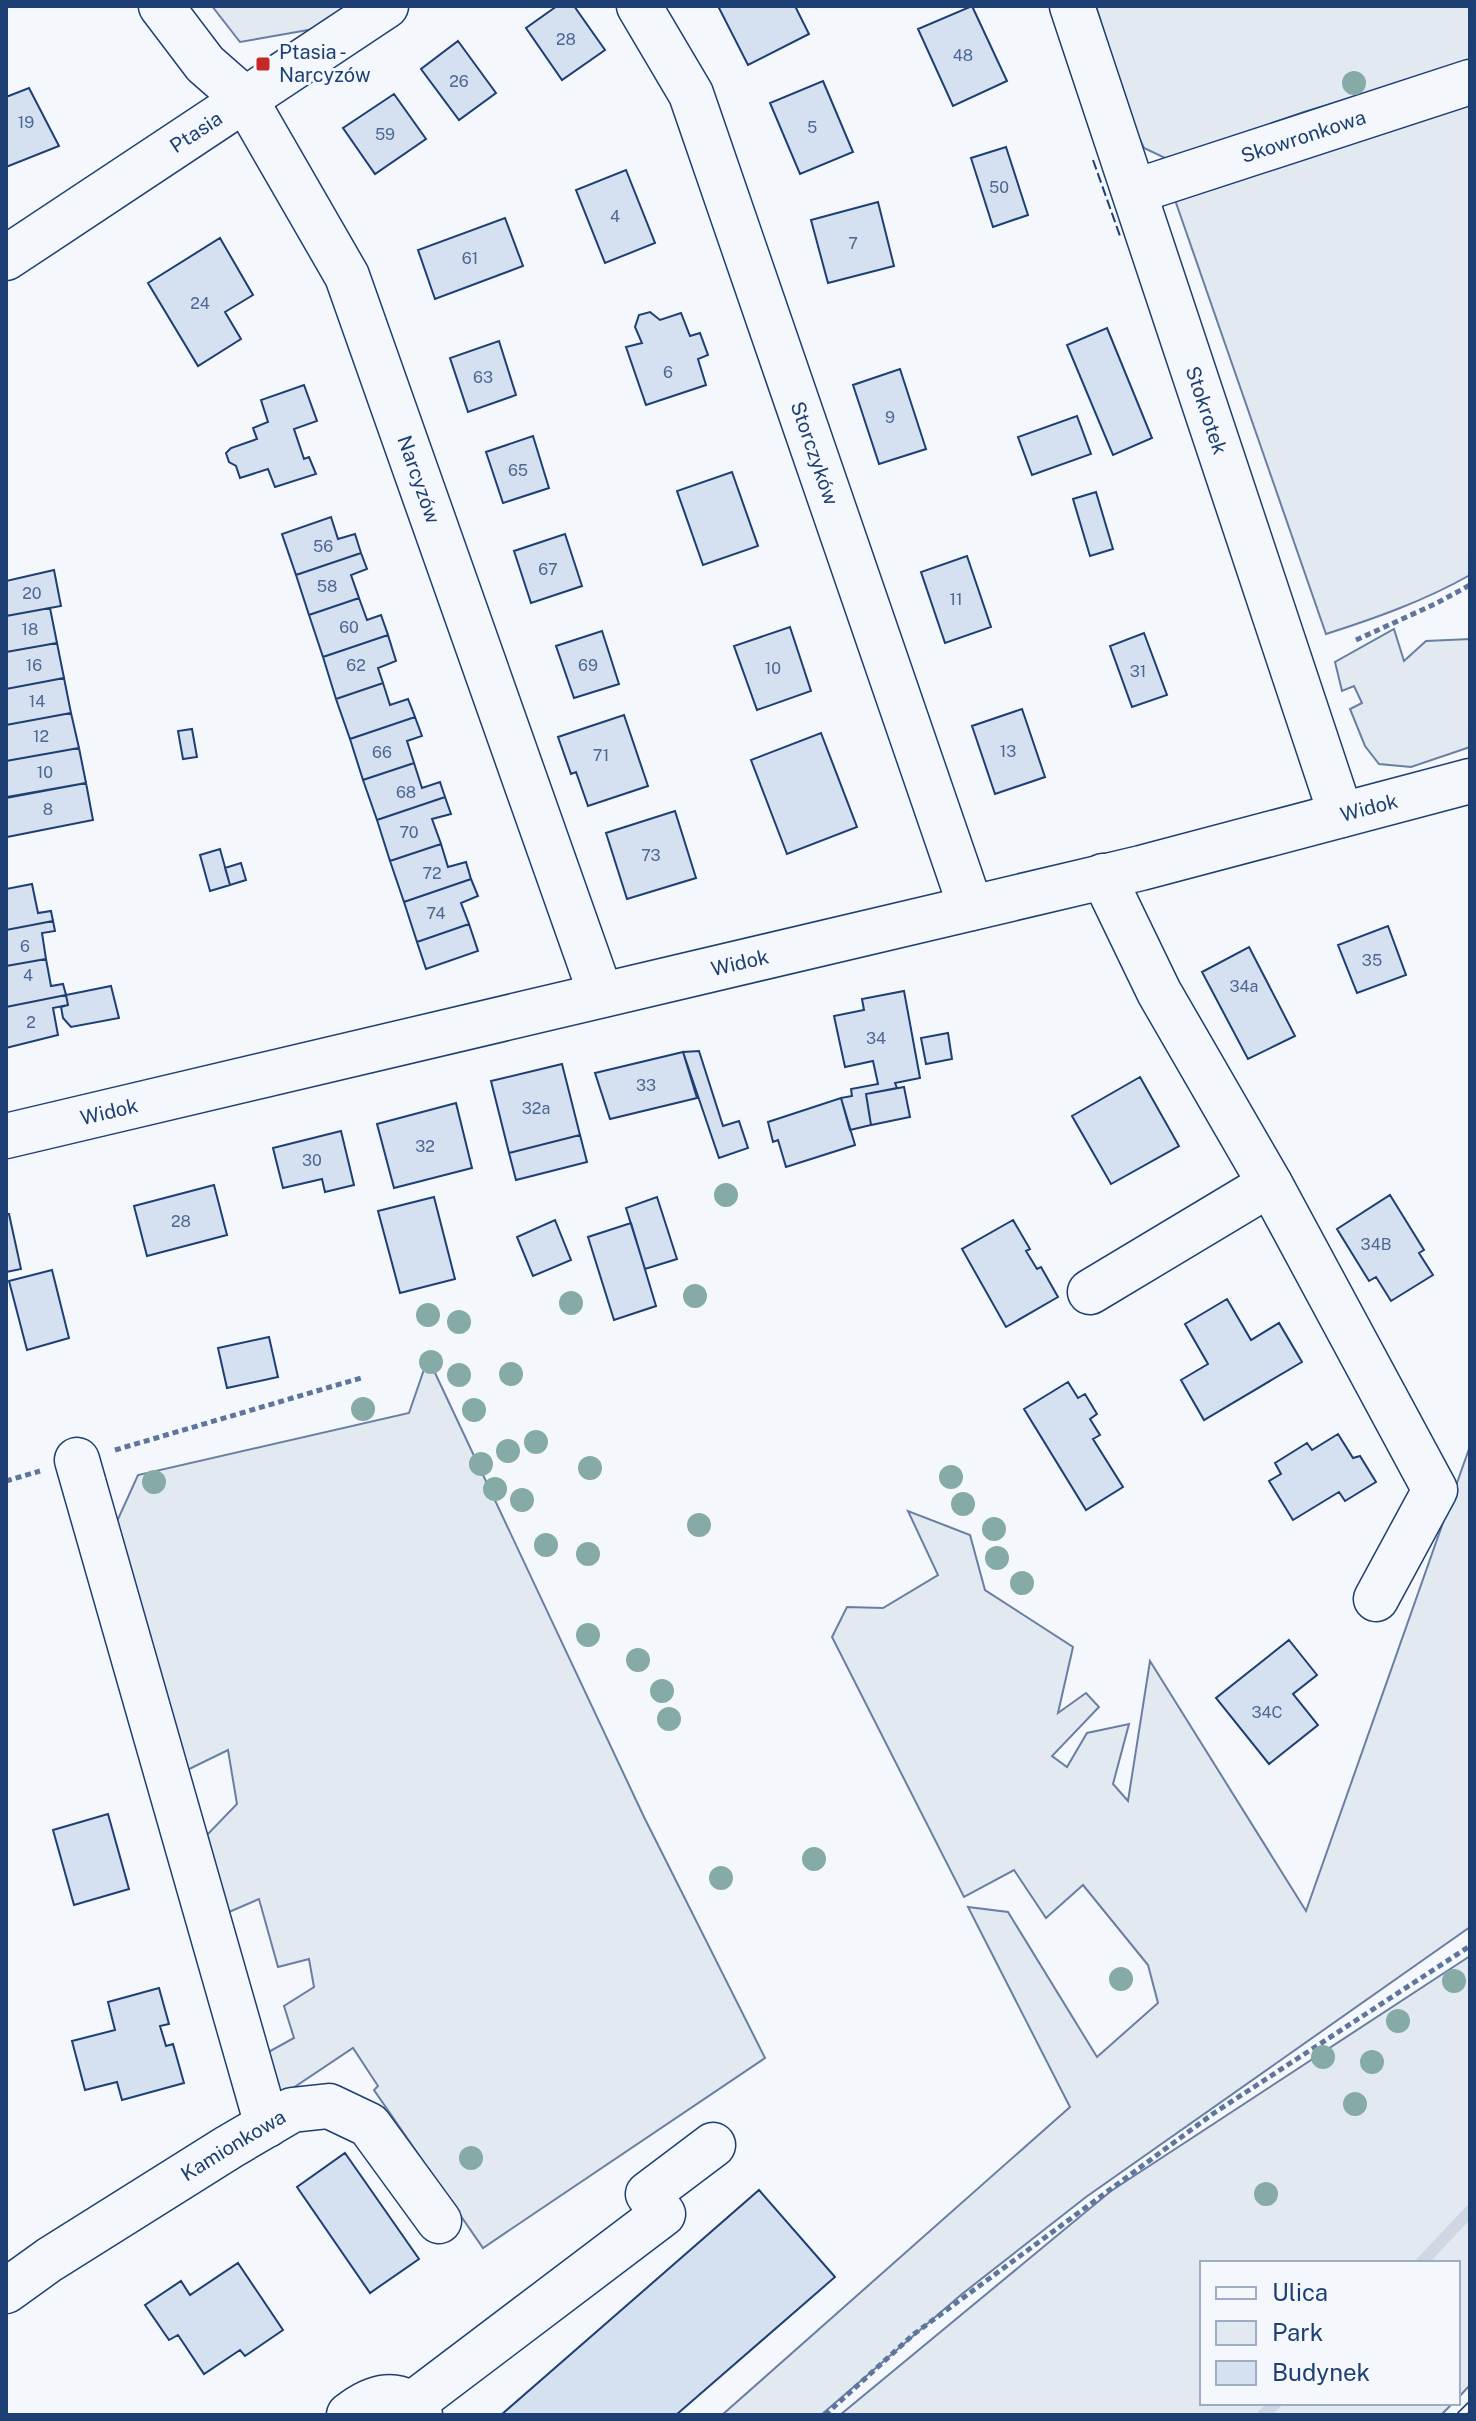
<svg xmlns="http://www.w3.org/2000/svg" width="1476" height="2421" font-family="'Public Sans',sans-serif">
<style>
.green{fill:#e3e9f0;stroke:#687fa3;stroke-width:2}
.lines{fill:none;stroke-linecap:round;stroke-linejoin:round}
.stream{stroke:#cfd7e4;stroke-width:12}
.building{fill:#d5e0f0;stroke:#1d3f73;stroke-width:2}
.minor-casing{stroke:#1d3f73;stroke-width:47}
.major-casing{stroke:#1d3f73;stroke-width:47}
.path{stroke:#5e769c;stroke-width:5;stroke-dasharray:6 4;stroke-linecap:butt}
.minor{stroke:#f4f7fb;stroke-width:44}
.major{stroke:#f4f7fb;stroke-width:44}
.rail-casing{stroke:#1d3f73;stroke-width:9}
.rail{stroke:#f4f7fb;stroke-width:6;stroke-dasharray:18;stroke-linecap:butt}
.fence{stroke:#1d3f73;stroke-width:2;stroke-dasharray:10 4;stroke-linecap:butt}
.tree{fill:#86aba6}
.poi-dot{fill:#c62828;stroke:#f4f7fb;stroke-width:3}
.labels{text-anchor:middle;stroke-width:6;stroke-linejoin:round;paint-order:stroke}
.number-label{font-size:16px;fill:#4b6792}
.poi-label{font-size:20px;fill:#1d3f73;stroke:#f4f7fb;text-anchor:start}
.street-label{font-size:20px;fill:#1d3f73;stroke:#f4f7fb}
</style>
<rect width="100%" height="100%" fill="#f4f7fb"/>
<!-- green -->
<path class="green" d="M212,6h140l-27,21 -85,15z
M1096,6h374v57l-166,49 -115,41 -24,5 -21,-10 -11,-23z
M1470,98v477c-46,26 -94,43 -144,59l-152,-437z
M1394,629l10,32 22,-20 44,-2v108l-59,20 -32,-3 -14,-18 -15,-37 12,-6 -8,-17 -12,5 -7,-29z
M428,1358l216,459 121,241 -282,190 -109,-158 4,-4 -25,-38 -72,48 -18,-41 31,-17 -10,-32 30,-19 -5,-28 -31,8 -19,-68 -37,16 -19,-76 34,-35 -9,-54 -49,24 -70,-235 29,-64 271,-62z
M1470,1446v481l-384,270 -124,97 -141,121h-99l348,-308 -102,-200 40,5 89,145 61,-54 -10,-38 -65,-80 -37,33 -32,-48 -50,27 -132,-260 15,-30 36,1 55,-33 -30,-64 62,24 15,55 88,57 -15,66 28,-20 13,14 -47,49 15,11 20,-34 42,-9 -16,60 15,17 22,-140 156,250z
M1470,1956v429l-12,13v-135h-256v140h251l-12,12h-601l271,-224z"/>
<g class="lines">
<!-- stream -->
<path class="stream" d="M1421,2263l49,-52
M1263,2415l13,-12"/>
</g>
<!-- building -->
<path class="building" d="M557,6h17l31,44 -43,30 -36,-52z
M718,6h77l14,28 -61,31z
M972,6l35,75 -54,25 -35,-77z
M458,41l38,52 -37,27 -38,-51z
M823,81l30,71 -53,22 -30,-71z
M29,88l30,58 -53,21v-70z
M394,94l32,45 -51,35 -32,-46z
M1006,147l22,68 -35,12 -22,-69z
M626,170l29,73 -50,20 -29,-73z
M878,202l16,64 -66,17 -17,-63z
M505,218l18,48 -88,33 -17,-49z
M220,238l33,57 -28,17 16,27 -43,27 -50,-83z
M650,312l10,8 21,-7 9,23 10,-3 8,22 -10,4 8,26 -60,20 -20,-58 16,-4 -7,-16 4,-12z
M1107,328l45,110 -39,17 -46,-110z
M499,341l17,54 -48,17 -18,-54z
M900,369l26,80 -47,15 -26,-79z
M304,385l13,36 -23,8 10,30 5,-2 7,17 -41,13 -7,-18 -28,9 -4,-12 -7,-4 -3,-9 5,-5 26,-9 -4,-11 15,-6 -7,-22z
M1077,416l14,38 -59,21 -14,-38z
M533,436l16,52 -46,15 -17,-51z
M732,472l26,74 -55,19 -26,-74z
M1096,492l17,57 -23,7 -17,-57z
M331,517l7,22 17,-5 6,19 -65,22 -14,-41z
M565,534l17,52 -51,17 -17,-52z
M361,553l6,16 -16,6 8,23 -50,17 -13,-40z
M967,556l24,71 -46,16 -24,-71z
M54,570l7,36 -55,10v-35z
M359,598l8,22 14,-5 7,20 -65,22 -14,-42z
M50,608l7,35 -51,9v-36z
M790,627l21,64 -54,19 -23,-64z
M602,631l17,53 -45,14 -18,-52z
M1144,633l23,62 -35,12 -22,-61z
M388,635l8,26 -18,7 5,15 -47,16 -13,-42z
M57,643l7,35 -58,11v-37z
M64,678l7,35 -65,12v-36z
M383,683l7,22 18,-6 7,18 -65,22 -14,-40z
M1022,709l23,68 -50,17 -23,-68z
M71,713l8,35 -73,13v-36z
M624,715l24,71 -60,20 -12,-34 -5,2 -13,-37z
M415,717l7,19 -15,5 7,22 -51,17 -13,-41z
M192,729l5,28 -14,2 -5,-28z
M821,733l36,94 -70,27 -36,-94z
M79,748l7,35 -79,14 -1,-36z
M414,763l8,25 18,-6 5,15 -68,23 -14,-40z
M86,783l7,37 -86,17 -1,-39z
M445,797l6,17 -19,5 9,25 -51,17 -13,-41z
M675,811l21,67 -69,21 -21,-66z
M441,844l7,23 18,-5 5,17 -67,23 -14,-41z
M220,849l10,36 -20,6 -10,-36z
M241,863l5,17 -16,5 -5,-17z
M471,879l7,17 -17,7 8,21 -52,18 -13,-40z
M32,884l6,29 13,-2 2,10 -47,9v-41z
M53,921l2,10 -13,2 4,26 -40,7v-36z
M469,924l9,27 -52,18 -9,-27z
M1388,926l18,49 -49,18 -19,-48z
M1249,947l46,89 -47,23 -46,-87z
M46,959l5,27 12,-2 3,11 -60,12v-41z
M111,986l8,32 -48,9 -8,-9 -2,-11 7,-2 -2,-10z
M904,991l16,87 -25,5 2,5 -31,6 5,31 -21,5 -9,-32 11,-2 -1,-7 27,-5 -5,-23 -28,6 -11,-51 30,-6 -2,-11z
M66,995l2,10 -15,3 5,27 -52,13v-41z
M948,1033l4,26 -26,5 -5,-26z
M699,1051l24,75 16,-5 9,27 -29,10 -36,-106z
M683,1052l14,46 -87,21 -15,-46z
M562,1064l18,71 -71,18 -18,-72z
M1140,1077l39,69 -68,38 -39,-68z
M904,1087l6,30 -39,8 -5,-31z
M841,1098l14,47 -69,22 -8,-27 -5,2 -5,-20z
M456,1103l16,65 -78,20 -17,-64z
M341,1131l13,54 -29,7 -3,-13 -39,9 -10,-40z
M580,1135l7,27 -71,18 -7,-27z
M214,1185l13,50 -80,21 -13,-50z
M1390,1195l34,55 -5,3 14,22 -42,26 -15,-24 -7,4 -32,-52z
M434,1197l21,82 -55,14 -22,-82z
M657,1197l20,62 -32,10 -19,-61z
M6,1214h3l12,55 -15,3z
M555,1220l16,40 -38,16 -16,-39z
M1013,1220l17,29 -4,2 11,18 4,-2 17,30 -52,30 -44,-78z
M631,1223l25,83 -42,14 -26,-83z
M52,1270l17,68 -42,12 -18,-69z
M1227,1299l24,41 28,-17 23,39 -98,58 -23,-40 27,-16 -23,-40z
M269,1337l9,40 -51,11 -9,-40z
M1068,1382l10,16 7,-4 12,20 -7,5 10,16 -7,4 30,48 -37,23 -62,-101z
M1338,1434l15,24 7,-2 16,26 -31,19 -6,-9 -46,28 -24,-39 12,-7 -6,-11 32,-20 5,7z
M1289,1640l28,35 -24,19 25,31 -49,39 -53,-66z
M108,1814l21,75 -55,16 -21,-75z
M159,1988l10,36 -9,2 6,20 7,-2 11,39 -62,17 -5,-18 -32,8 -13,-49 43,-11 -7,-28z
M345,2153l74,106 -49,34 -73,-106z
M759,2190l76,87 -159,138h-175z
M238,2263l45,67 -38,26 -5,-6 -36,24 -26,-39 -9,5 -24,-35 36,-24 9,14z"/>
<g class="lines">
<defs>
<g id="minor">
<path id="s1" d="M161,6l44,58 40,35 102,177 254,719"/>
<path id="s2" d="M639,6l52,88 280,814"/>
<path id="s3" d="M1072,6l269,809"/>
<path id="s4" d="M1136,191l334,-109"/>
<path id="s5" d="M6,258l380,-252"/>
<path d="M1103,876l56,116 111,192 165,306 -59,109"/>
<path d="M1090,1292l180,-108"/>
<path d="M77,1460l190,665"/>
<path id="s6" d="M6,2291l43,-31 180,-113 63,-37 37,-4 40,19 70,96"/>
<path d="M412,2404l251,-190 -15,-20 65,-49"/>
<path d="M349,2415c24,-19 51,-28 71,0"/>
</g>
<g id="major">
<path id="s7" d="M6,1136l1135,-268 329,-87"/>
</g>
</defs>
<!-- minor casing -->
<use href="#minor" class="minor-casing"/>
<!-- major casing -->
<use href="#major" class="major-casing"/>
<!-- path -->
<path class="path" d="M1356,640l79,-36 35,-19
M115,1450l246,-72
M6,1481l34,-10
M825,2415l89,-81 300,-221 256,-167"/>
<!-- minor -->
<use href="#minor" class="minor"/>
<!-- major -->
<use href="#major" class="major"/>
<defs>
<path id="rail" d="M1461,2415l9,-9"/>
</defs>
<!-- rail casing -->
<use href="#rail" class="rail-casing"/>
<!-- rail -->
<use href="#rail" class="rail"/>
<!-- fence -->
<path class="fence" d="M1093,160l27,76"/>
</g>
<!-- trees -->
<g class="tree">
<circle cx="1354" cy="83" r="12"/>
<circle cx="726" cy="1195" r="12"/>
<circle cx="695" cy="1296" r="12"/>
<circle cx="571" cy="1303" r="12"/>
<circle cx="428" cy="1315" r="12"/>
<circle cx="459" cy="1322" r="12"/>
<circle cx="431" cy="1362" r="12"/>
<circle cx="511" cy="1374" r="12"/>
<circle cx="459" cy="1375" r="12"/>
<circle cx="363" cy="1409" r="12"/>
<circle cx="474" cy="1410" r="12"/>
<circle cx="536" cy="1442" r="12"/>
<circle cx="508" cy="1451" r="12"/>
<circle cx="481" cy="1464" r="12"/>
<circle cx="590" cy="1468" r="12"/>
<circle cx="951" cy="1477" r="12"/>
<circle cx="154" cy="1482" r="12"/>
<circle cx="495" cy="1489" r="12"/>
<circle cx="522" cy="1500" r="12"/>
<circle cx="963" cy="1504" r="12"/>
<circle cx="699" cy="1525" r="12"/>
<circle cx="994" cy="1529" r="12"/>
<circle cx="546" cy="1545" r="12"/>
<circle cx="588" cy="1554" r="12"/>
<circle cx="997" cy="1558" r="12"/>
<circle cx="1022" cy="1583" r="12"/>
<circle cx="588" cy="1635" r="12"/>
<circle cx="638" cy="1660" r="12"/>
<circle cx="662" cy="1691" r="12"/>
<circle cx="669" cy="1719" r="12"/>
<circle cx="814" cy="1859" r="12"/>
<circle cx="721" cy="1878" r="12"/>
<circle cx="1121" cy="1979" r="12"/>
<circle cx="1454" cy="1981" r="12"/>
<circle cx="1398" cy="2021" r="12"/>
<circle cx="1323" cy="2057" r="12"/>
<circle cx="1372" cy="2062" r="12"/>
<circle cx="1355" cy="2104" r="12"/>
<circle cx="471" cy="2158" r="12"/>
<circle cx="1266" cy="2194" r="12"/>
</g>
<!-- markers -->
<rect class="poi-dot" x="255" y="56" width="16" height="16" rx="4"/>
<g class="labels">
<!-- number labels -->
<g class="number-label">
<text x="566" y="45">28</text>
<text x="963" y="61">48</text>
<text x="459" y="87">26</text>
<text x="26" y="128">19</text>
<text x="812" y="133">5</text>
<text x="385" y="140">59</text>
<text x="999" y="193">50</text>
<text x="615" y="222">4</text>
<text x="853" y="249">7</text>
<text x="470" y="264">61</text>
<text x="200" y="309">24</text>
<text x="668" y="378">6</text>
<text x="483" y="383">63</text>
<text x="890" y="423">9</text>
<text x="518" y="476">65</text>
<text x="323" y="552">56</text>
<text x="548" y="575">67</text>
<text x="327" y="592">58</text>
<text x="32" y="599">20</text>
<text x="956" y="605">11</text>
<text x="349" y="633">60</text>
<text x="30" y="635">18</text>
<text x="34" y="671">16</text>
<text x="356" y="671">62</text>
<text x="588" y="671">69</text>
<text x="773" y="674">10</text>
<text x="1138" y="677">31</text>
<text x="37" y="707">14</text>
<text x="41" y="742">12</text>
<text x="1008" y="757">13</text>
<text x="382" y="758">66</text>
<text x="601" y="761">71</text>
<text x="45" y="778">10</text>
<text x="406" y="798">68</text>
<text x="48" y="815">8</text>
<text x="409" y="838">70</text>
<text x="651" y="861">73</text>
<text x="432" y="879">72</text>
<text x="436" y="919">74</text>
<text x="25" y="952">6</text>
<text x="1372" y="966">35</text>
<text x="28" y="981">4</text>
<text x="1244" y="992">34a</text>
<text x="31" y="1028">2</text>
<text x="876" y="1044">34</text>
<text x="646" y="1091">33</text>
<text x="536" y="1114">32a</text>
<text x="425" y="1152">32</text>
<text x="312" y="1166">30</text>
<text x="181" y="1227">28</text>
<text x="1376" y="1250">34B</text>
<text x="1267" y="1718">34C</text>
</g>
<!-- poi labels -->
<g class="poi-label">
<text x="279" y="59">Ptasia -<tspan x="279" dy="23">Narcyzów</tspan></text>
</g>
<!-- street labels -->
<g class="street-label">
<text dy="7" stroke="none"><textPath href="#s5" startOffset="228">Ptasia</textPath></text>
<text dy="7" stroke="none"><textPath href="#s4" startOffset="176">Skowronkowa</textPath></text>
<text dy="7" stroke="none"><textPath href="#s3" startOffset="426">Stokrotek</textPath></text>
<text dy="7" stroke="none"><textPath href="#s2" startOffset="482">Storczyków</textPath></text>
<text dy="7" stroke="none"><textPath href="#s1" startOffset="546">Narcyzów</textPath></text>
<text dy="7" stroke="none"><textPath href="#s7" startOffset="1402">Widok</textPath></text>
<text dy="7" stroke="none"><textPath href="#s7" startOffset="754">Widok</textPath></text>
<text dy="7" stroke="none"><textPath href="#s7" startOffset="106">Widok</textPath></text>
<text dy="7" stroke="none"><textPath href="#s6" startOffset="270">Kamionkowa</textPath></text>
</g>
</g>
<!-- border -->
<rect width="1476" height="2421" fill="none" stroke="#1d3f73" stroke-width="16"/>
<!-- legend -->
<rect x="1200" y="2261" width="260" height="144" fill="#f4f7fb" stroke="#9eadc5" stroke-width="2"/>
<rect x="1216" y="2287" width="40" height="12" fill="#f4f7fb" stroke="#9eadc5" stroke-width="2"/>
<text x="1272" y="2301" font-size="24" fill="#1d3f73">Ulica</text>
<rect x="1216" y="2321" width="40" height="24" fill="#e3e9f0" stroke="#9eadc5" stroke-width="2"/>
<text x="1272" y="2341" font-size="24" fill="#1d3f73">Park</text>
<rect x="1216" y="2361" width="40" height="24" fill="#d5e0f0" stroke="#9eadc5" stroke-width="2"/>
<text x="1272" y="2381" font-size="24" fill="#1d3f73">Budynek</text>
</svg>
